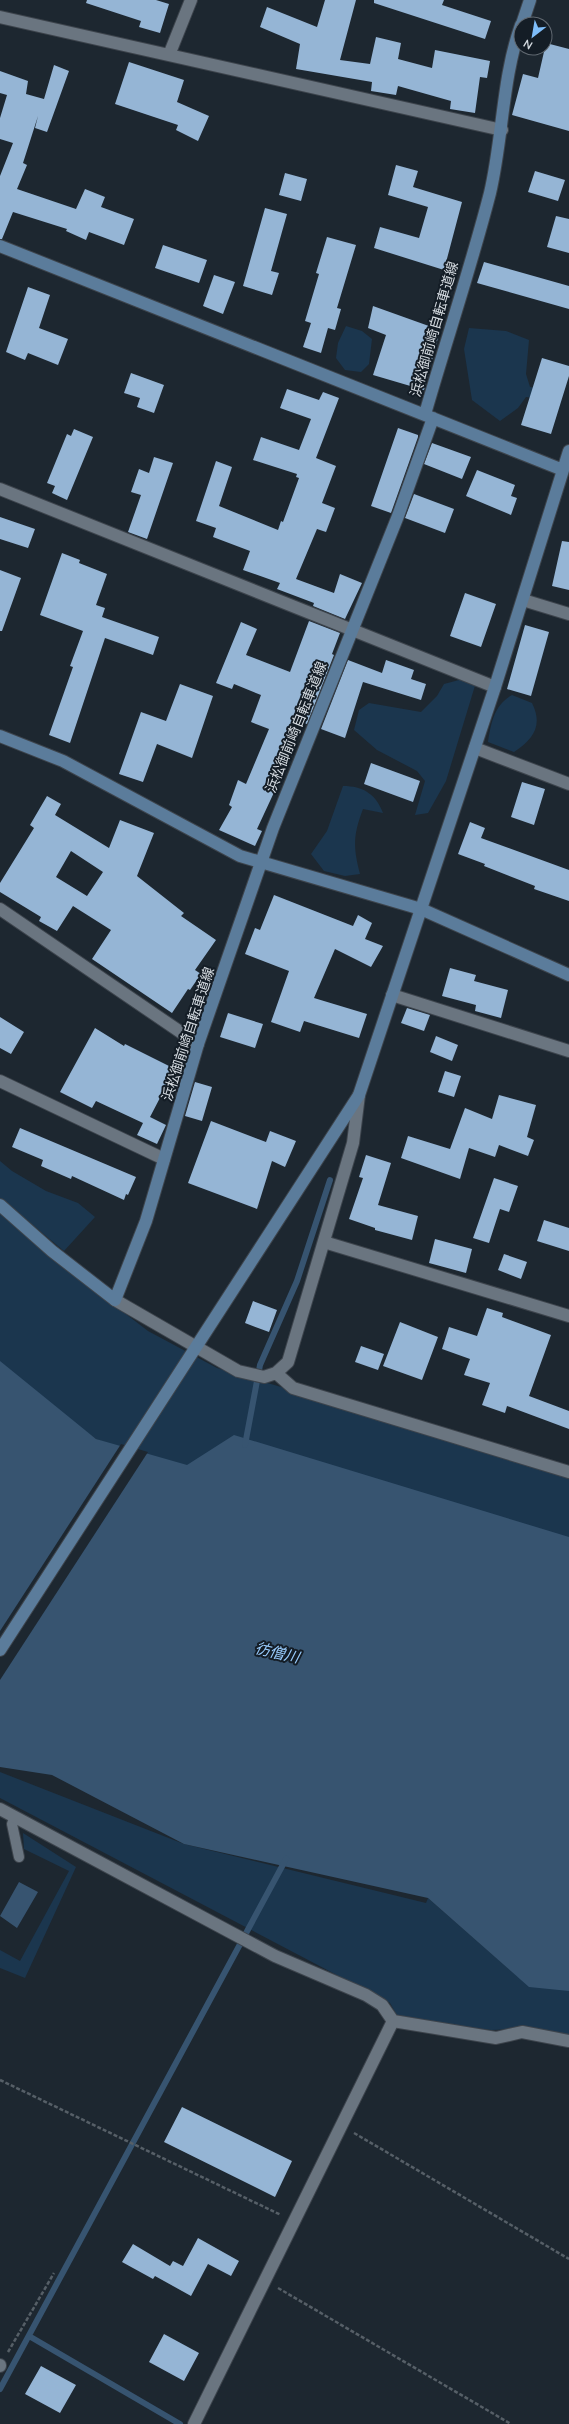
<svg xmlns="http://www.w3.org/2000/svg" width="569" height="2424" font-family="Mulish,'Noto Sans JP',sans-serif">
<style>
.green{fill:#1b364e}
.water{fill:#375470}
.pier{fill:#1d2730}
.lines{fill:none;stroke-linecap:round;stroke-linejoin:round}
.stream{stroke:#375470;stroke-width:6}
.building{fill:#95b5d5;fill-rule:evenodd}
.lane-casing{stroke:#3d444c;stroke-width:12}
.street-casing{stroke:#3d444c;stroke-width:14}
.secondary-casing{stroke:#3d444c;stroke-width:14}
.path{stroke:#565f67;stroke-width:2.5;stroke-dasharray:4 2;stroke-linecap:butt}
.lane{stroke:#6a7580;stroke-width:10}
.street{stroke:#6a7580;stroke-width:12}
.secondary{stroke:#5b7c9b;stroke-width:12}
.labels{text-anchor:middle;stroke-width:4;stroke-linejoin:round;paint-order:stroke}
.street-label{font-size:14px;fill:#d5dbe1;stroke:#141d26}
.water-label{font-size:15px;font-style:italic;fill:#9acdfe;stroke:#141d26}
</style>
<rect width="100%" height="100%" fill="#1d2730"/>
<!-- green -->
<path class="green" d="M346,326l16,5 10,8 -3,25 -8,8 -16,-2 -9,-12 2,-15z
M469,328l37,3 23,9 -3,34 4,13 18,3 4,10 -26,-3 -8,11 -18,13 -28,-21 -8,-51z
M477,679l-31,102 -18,32 -13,2 10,-34 -8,-10 -40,-21 -23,-20 5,-20 10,-7 52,9 16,-16 7,-12 15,-4z
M512,695l20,8c11,22 2,36 -18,49l-26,-10c3,-19 6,-37 24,-47z
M343,786c20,0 33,8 40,27l-20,-4c-10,26 -10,39 -3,65l-15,2 -21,-5 -13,-17 16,-23z
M0,1161l12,10 34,20 32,12 17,14 -31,34 -64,-53z
M0,1204l105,94 43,33 69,37 352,104v81l-376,-76 -97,-38 -96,-71z
M0,1772l184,72 242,59 2,-5 90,79 51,7v56l-53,-11 -25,1 -92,-11 -9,-16 -390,-205z
M23,1833l53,34 -51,111 -25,-10v-18l20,11 49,-90 -45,-22z"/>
<!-- water -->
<path class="water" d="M0,1361l96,78 91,26 47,-30 335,102v454l-40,-4 -101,-89 -244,-54 -132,-69 -52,-8z
M19,1882l19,10 -21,36 -17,-12z"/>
<!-- pier -->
<path class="pier" d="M121,1444l27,8 -148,228v-49z"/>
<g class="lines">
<!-- stream -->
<path class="stream" d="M245,1445l15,-80 37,-84 33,-101
M29,2336l151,88
M0,2389l286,-530"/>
</g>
<!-- building -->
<path class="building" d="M87,0h69l13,4 -9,29 -21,-6 2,-6 -55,-18z
M325,0h31l-16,60 30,4 6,-27 25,6 -3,16 34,9 3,-18 55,11 -3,17 -7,-1 -5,36 -25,-4 1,-8 -53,-15 -2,9 -25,-4 1,-9 -76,-13 4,-25 -40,-17 7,-20 50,20z
M374,0h70l-2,5 49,16 -6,18 -111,-36z
M546,43l23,6v82l-57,-16 11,-41 15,4z
M129,62l55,18 -7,22 32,14 -11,25 -22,-11 2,-5 -63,-21z
M54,65l15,6 -22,61 -12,-4 3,-12 -15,47 4,2 -10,24 59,20 9,-20 20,8 -4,10 33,12 -10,26 -35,-13 -3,8 -20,-9 1,-2 -54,-17 -11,27h-2v-63l13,-33 -13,-4v-21l7,-23 -7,-2v-22l28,10 -2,13 18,5z
M396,165l22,6 -5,16 49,15 -18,68 -70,-22 6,-21 39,11 9,-31 -40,-12z
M535,171l30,9 -7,21 -30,-9z
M285,173l22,6 -6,22 -22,-6z
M265,208l22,6 -16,57 8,2 -7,22 -29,-9z
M556,216l13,3v34l-22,-6z
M327,237l29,8 -19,63 4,1 -6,21 -7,-2 -7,25 -18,-6 8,-24 -6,-2 14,-47 -3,-1z
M163,245l44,15 -8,23 -44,-15z
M484,262l85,24v23l-92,-26z
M214,275l21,7 -12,32 -20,-8z
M28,287l22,8 -11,33 29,11 -10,26 -30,-12 -3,7 -19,-8z
M373,306l67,24 -16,60 -51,-15 13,-40 -18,-7z
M542,358l27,8v10l-18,58 -30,-9z
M131,373l33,12 -10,28 -17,-6 3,-9 -16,-5z
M287,389l32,11 4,-8 16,6 -23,60 20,8 -14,37 13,5 -9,24 -9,-3 -21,50 38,14 6,-19 22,9 -17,36 -32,-13 1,-3 -37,-14 3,-6 -37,-13 7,-19 -37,-14 3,-9 -20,-7 20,-60 16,6 -13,39 59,24 3,-9 2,1 16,-44 -3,-1 1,-3 -44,-14 8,-23 38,13 12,-31 -31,-11z
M398,428l20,7v2l-27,76 -20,-7z
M74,429l19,8 -26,63 -15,-7 3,-7 -8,-3 20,-49 4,2z
M432,443l39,14 -9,22 -38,-15z
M154,457l19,6 -26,76 -19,-7 13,-37 -10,-3 8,-23 10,4z
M477,470l38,15 -4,11 6,2 -6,17 -45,-19z
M414,494l40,15 -9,24 -40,-15z
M0,517l35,12 -7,19 -28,-9z
M562,541l7,1v48l-17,-4z
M62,553l18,7 -1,3 28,11 -11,31 9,3 -3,9 57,20 -6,18 -48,-17 -35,105 -21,-8 24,-68 -3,-1 13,-35 -43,-16z
M0,570l21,8 -19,53h-2z
M465,593l31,11 -15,43 -31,-11z
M309,621l31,12 -8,21 2,1 -27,69 -8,-3 -14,35 5,2 -33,71 5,2 -7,15 -36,-16 13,-23 -3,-2 9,-25 8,4 23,-55 -18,-7 10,-27 -27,-11 -2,5 -16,-6 25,-61 16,7 -11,26 44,17z
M525,625l24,7 -18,64 -24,-7z
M348,660l34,13 4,-13 28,10 -3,9 15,5 -5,16 -58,-18 -18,56 -24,-9z
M180,684l33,12 -21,62 -35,-14 -14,38 -24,-8 22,-62 25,9z
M371,763l49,18 -7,21 -49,-18z
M522,782l23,7 -11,36 -23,-8z
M47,796l14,8 -6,11 54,33 11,-28 34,13 -17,43 47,37 -3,3 35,24 -21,30 6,4 -11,16 -2,-1 -16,24 -80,-54 19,-29 -38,-24 -16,25 -18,-10 2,-4 -41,-25v-9l34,-55 -4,-3zM71,851l32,21 -16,24 -31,-19z
M470,822l15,6 -4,10 88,32v31l-35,-12 1,-3 -51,-20 1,-2 -27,-10z
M274,895l79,31 5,-11 14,8 -7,16 18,7 -12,21 -36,-18 -21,49 53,16 -8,24 -55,-17 -4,11 -29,-10 18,-51 -44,-17 10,-26 5,2z
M450,968l26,7 -2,6 34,9 -7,28 -26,-7 1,-6 -34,-9z
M407,1008l23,7 -6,16 -23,-8z
M228,1013l35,11 -8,24 -35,-11z
M0,1017l24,15 -13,22 -11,-6z
M95,1028l29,18 1,-2 50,25 -25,48 16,8 -9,19 -20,-9 6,-12 -47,-22 -4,7 -32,-16z
M436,1036l22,9 -6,16 -22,-9z
M445,1071l16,5 -7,21 -16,-5z
M195,1082l17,5 -10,34 -17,-5z
M499,1095l37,10 -9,32 7,3 -6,16 -29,-11 -4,12 -26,-9 -9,31 -59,-21 7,-22 42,13 15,-41 27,11z
M211,1121l55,21 4,-11 26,10 -11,26 -13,-6 -15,48 -69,-26z
M20,1128l116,49 -8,18 -2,-1 -2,6 -52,-24 -1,3 -30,-13 2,-6 -31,-13z
M366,1155l25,8 -13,42 40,11 -6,24 -37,-10v-2l-26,-9 14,-41 -4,-1z
M494,1178l24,8 -9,26 -9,-3 -11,34 -16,-5z
M544,1220l25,8v23l-32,-10z
M435,1239l37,10 -6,24 -37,-10z
M504,1254l23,8 -6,17 -23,-9z
M253,1301l24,9 -8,22 -24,-9z
M487,1308l16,5 -1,4 49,18 -22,61 40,15v18l-62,-23 -2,7 -23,-8 8,-22 -26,-8 6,-16 -28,-10 7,-22 28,9z
M400,1322l38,15 -16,43 -39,-14z
M361,1346l23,8 -6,16 -23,-8z
M182,2107l110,54 -17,36 -111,-55z
M198,2238l41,23 -8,15 -23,-12 -17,32 -36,-20 -2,3 -31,-17 11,-18 37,22 3,-5 10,5z
M164,2334l35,19 -15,28 -35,-19z
M41,2366l35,19 -16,28 -35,-19z"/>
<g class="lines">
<defs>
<path id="lane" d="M15,1817l-3,7 7,33"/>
<path id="street" d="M0,17l502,113
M169,55l22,-55
M0,489l495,198
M523,600l46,14
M475,748l94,36
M0,909l198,135
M392,995l177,56
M0,1081l164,78
M324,1242l245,74
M115,1300l123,71 26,6 12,-4 12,-11 65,-219 6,-48
M276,1373l17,15 276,84
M0,1809l275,147 91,39 16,10 11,16 103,17 26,-6 47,9
M0,2365v1
M194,2424l199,-403"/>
<path id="secondary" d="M522,24l8,-24
M0,246l563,224
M425,414c21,-73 46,-147 65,-221 13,-55 12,-115 31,-168
M0,736l63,25 177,95 181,53 148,66
M0,1205l52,46 63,49 31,-79 52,-177 75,-216 125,-312 35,-98
M0,1650l359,-555 136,-408 74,-236"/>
</defs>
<!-- lane casing -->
<use href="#lane" class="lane-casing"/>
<!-- street casing -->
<use href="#street" class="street-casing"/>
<!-- secondary casing -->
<use href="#secondary" class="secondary-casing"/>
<!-- path -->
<path class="path" d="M0,2080l281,135
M354,2133l215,126
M278,2288l233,136
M8,2352l46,-79"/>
<!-- lane -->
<use href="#lane" class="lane"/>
<!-- street -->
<use href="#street" class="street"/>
<!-- secondary -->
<use href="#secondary" class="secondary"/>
</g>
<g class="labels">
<!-- street labels -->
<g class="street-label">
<text transform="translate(434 329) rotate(-74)" y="5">浜松御前崎自転車道線</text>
<text transform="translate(296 727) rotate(-68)" y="5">浜松御前崎自転車道線</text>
<text transform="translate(188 1034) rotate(-72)" y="5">浜松御前崎自転車道線</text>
</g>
<!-- water labels -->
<g class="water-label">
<text transform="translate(277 1653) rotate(13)" y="5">彷僧川</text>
</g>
</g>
<!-- north arrow -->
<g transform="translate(533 36) rotate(211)"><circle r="19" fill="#141d26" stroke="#616971"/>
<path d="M0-3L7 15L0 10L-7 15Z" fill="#7ebdf9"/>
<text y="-6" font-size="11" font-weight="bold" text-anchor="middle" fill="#d5dbe1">N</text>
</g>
</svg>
